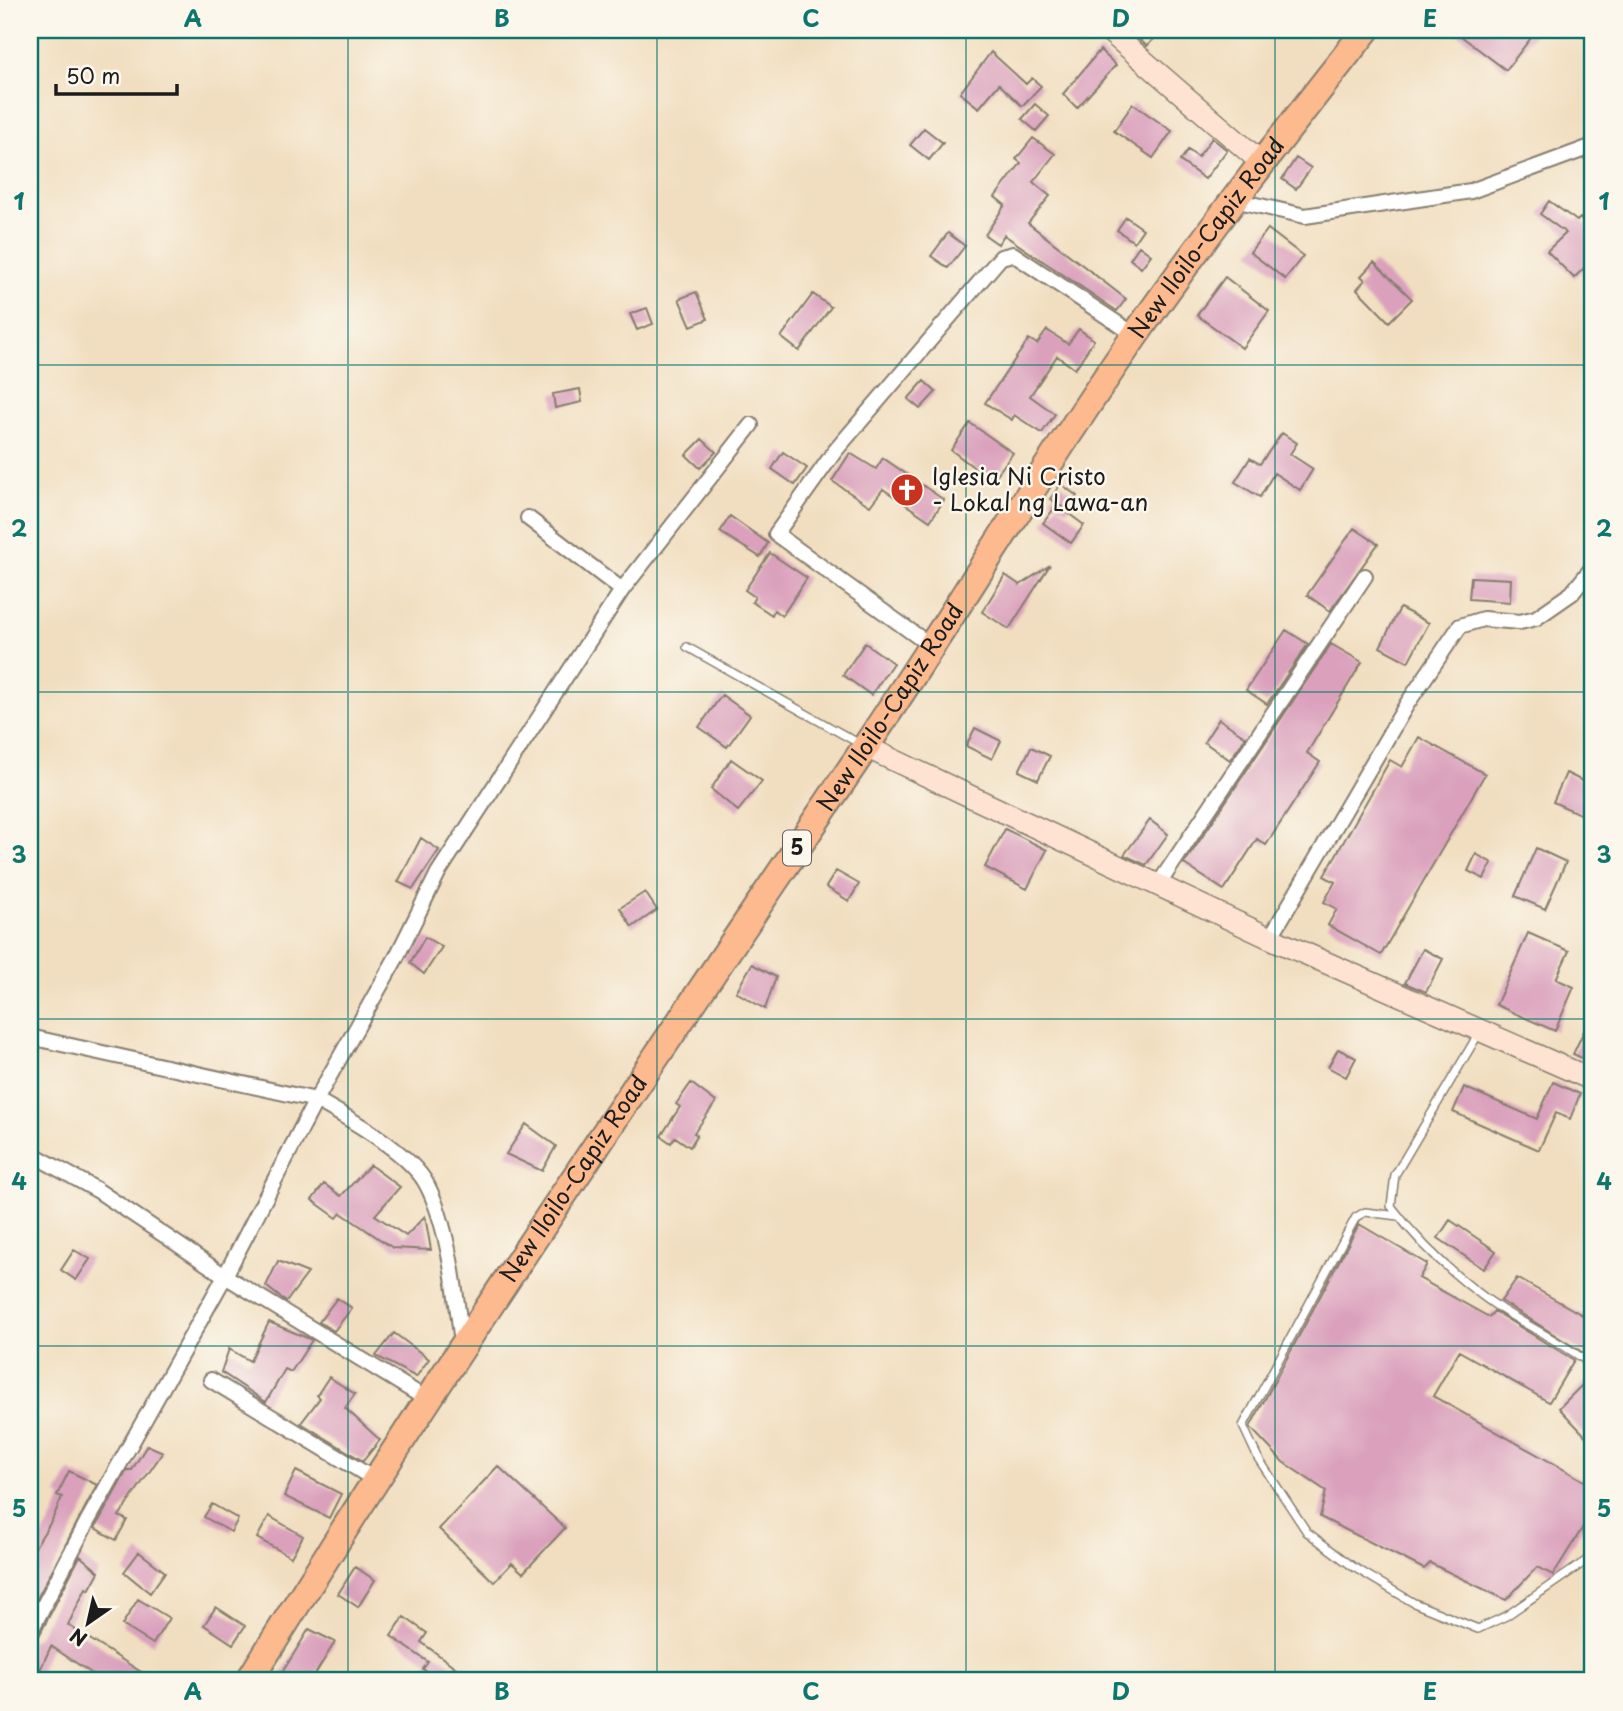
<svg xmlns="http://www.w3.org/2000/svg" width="1623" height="1711" font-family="'Playpen Sans',sans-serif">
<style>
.building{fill:#daa0bc}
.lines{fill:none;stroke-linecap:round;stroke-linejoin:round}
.lane-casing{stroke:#867d6e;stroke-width:10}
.street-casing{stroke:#867d6e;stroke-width:18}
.secondary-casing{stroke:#867d6e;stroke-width:24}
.highway-casing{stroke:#867d6e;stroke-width:30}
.lane{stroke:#fff;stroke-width:7}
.street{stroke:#fff;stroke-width:14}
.secondary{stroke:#fee3d2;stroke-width:21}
.highway{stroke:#fcba8e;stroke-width:26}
.grid{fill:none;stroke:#0f766e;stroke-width:2;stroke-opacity:0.55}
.labels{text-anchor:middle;stroke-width:5;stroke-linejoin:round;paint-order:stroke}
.shield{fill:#fbf7ec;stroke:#5f5e5a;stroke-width:2}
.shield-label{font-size:21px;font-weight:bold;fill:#1c1c1c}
.street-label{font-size:23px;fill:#1c1c1c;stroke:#fbf7ec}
.poi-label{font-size:23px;fill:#1c1c1c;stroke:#fbf7ec;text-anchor:start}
.neatline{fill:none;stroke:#0f766e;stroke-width:2.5}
.grid-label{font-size:23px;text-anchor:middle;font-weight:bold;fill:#0f766e}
</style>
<rect width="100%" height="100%" fill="#fbf7ec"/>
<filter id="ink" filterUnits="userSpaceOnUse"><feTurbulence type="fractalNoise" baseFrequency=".0143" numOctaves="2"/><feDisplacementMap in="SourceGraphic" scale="14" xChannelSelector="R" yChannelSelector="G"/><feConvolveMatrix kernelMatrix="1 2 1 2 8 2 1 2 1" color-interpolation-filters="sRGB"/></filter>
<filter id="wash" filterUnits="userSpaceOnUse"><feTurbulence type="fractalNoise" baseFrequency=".00686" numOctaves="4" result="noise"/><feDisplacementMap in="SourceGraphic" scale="28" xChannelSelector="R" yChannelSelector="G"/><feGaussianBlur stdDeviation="1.57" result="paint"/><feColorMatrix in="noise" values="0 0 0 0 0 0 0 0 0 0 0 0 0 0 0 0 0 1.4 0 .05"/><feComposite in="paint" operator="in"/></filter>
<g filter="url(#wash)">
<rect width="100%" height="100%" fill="#f1dec0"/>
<g id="blocks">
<!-- building -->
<path class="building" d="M1128,30h34l-15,16z
M1453,30h84l-31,40z
M1100,50l16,15 -39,43 -14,-14z
M991,52l35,32 6,-6 9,8 -19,20 -23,-22 -20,24 -19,-15z
M1035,104l14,12 -13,15 -14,-12z
M1133,104l39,27 -19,27 -39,-27z
M924,128l19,15 -14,17 -19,-15z
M1033,138l22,16 -22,28 17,14 -22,27 98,76 -9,12 -113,-76 -6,9 -13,-9 20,-30 -10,-8 26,-34 -5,-4z
M1212,138l15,12 -22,29 -25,-18 8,-11 10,7z
M1296,158l15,10 -15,21 -14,-10z
M1549,201l28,20 3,-3 13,14v27l-19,19 -27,-27 19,-18 -26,-19z
M1126,217l17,12 -9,13 -17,-12z
M1268,229l35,27 -18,23 -35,-27z
M948,233l17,13 -17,22 -17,-12z
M1139,246l12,9 -10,13 -11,-9z
M1374,262l38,37 -23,23 -32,-33 8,-9 -4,-4z
M1225,277l44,34 -27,37 -45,-33z
M696,292l12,27 -17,7 -12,-27z
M813,294l18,13 -32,44 -18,-14z
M647,308l6,16 -16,6 -7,-16z
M1079,329l15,11 -19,29 -18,-13 -27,40 25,18 -13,19 -28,-18 -2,5 -27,-17 44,-64 8,5 10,-14 21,14z
M924,381l12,11 -16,17 -12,-10z
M580,389l2,13 -27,6 -2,-14z
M970,423l43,30 -21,28 -41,-31z
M1282,433l15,10 -7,11 23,15 -13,21 -26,-17 -14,24 -25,-15 15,-24 10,6z
M702,439l14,13 -16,16 -14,-13z
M783,452l24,16 -12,17 -23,-16z
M850,453l26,16 7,-11 61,42 -14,21 -47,-32 -13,17 -38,-25z
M1061,484l16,12 -10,14 -17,-11z
M1057,505l27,20 -13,18 -28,-20z
M730,516l38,27 -8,14 -40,-25z
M1354,528l24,16 -48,67 -23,-16z
M770,553l37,25 -25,38 -8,-6 -2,5 -20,-13 3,-5 -10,-7z
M1050,565l-41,64 -27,-17 23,-37 15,10z
M1471,577l40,2 -1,23 -41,-3z
M1400,608l29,15 -21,39 -28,-15z
M1286,630l22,14 -41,60 -21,-14z
M865,643l28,20 -22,32 -28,-20z
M1331,644l31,18 -55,91 13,9 -54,83 -9,-6 -33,51 -40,-26z
M722,695l28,20 -23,32 -28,-20z
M1219,719l27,18 -16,23 -26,-18z
M975,728l26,13 -9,18 -26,-13z
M1419,737l66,37 -104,181 -53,-30 9,-16 -13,-7 11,-20 -11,-6 66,-116 12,7z
M1031,747l19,9 -12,24 -19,-9z
M731,759l31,22 -24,30 -27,-22z
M1566,773l27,13v34l-40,-18z
M1150,820l18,14 -22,31 -22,-10z
M1005,829l42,21 -20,39 -42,-22z
M421,838l18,12 -26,39 -15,-7z
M1536,848l30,14 -21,47 -30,-13z
M1476,854l16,9 -8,16 -16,-8z
M836,871l23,13 -10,17 -23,-14z
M645,892l12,18 -25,17 -12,-19z
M1528,933l41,18 -13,28 18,8 -19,44 -59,-26z
M425,937l17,10 -18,27 -14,-11z
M1423,949l20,10 -17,33 -21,-9z
M752,964l24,13 -11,32 -29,-17z
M1593,1012v51l-20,-9z
M1338,1049l18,9 -10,19 -18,-10z
M1553,1082l27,12 -10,25 -14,-6 -17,37 -86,-38 11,-25 73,32z
M691,1083l25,19 -22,31 3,2 -7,12 -15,-10 -4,6 -10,-7 19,-29 -4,-3z
M526,1124l30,22 -14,25 -36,-17z
M370,1165l30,22 -25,28 31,21 19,-20 6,34 -38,-2 -52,-35 -4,5 -25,-18 12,-16 17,12z
M1450,1220l46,31 -12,18 -46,-31z
M1359,1224l68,40 -8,14 70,39 5,-6 80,49 -25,42 -90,-51 -26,45 160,90v25l-40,64 -16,-8 -31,33 -76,-37 -6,6 -104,-52 6,-26 -43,-29 -33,-35z
M74,1250l16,9 -14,21 -15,-10z
M278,1261l30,12 -22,29 -20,-16z
M1517,1278l76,43v38l-92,-58z
M337,1298l15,10 -18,23 -15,-9z
M269,1322l43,18 -21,32 -6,-3 -19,33 -45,-30 8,-23 21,12z
M394,1333l35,26 -13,18 -40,-21z
M1593,1374v70l-34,-36z
M329,1377l26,17 -10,14 35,32 -17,21 -62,-38 19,-25 -3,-3z
M147,1445l16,7 -44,64 8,4 -11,20 -21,-12 32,-58h5z
M498,1466l67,62 -42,45 -11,-10 -18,19 -55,-53z
M69,1471l28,14 -67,127v-57l22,-35 10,-23 -5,-2z
M296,1471l45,23 -12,24 -45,-22z
M212,1504l26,15 -7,13 -27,-15z
M269,1516l34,20 -12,21 -34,-19z
M139,1552l26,20 -15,21 -26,-21z
M80,1556l19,16 -10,18 -3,-2 -18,37 87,56h-52l-52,-35 -16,35h-5v-39l9,-6z
M355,1567l20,13 -17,27 -20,-13z
M138,1599l31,19 -16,26 -31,-19z
M216,1607l29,19 -12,18 -29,-19z
M404,1617l23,16 -6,9 38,28 -6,9 -10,-7 -6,8 -14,-11 5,-7 -37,-26z
M309,1629l26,13 -24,39h-24l-7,-5z"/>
</g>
</g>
<g filter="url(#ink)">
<use href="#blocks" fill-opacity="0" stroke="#867d6e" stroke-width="2"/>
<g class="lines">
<defs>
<path id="lane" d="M687,647l173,97
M1479,1033l-84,142 -4,31c31,41 67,74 110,103 30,19 64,35 92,57
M1399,1216l-34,-4 -9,5 -113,209 15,32 49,74 45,34 62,37 64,26 28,-13 87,-60"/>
<path id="street" d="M1234,200l71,16 166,-25 122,-45
M528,518l94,72
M931,646l-155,-112 59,-83 166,-194 12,-3 122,81
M1158,885l207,-309
M1270,938l137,-234 53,-78 23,-7 37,3 16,-4 36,-25 21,-26
M30,1037l286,63c31,17 95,53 111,85 22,42 29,111 35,158
M30,1153l67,37 128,86 203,124
M211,1380l163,99
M30,1632l57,-110 138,-246 91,-176 80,-142 42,-85 184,-283 129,-165"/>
<path id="secondary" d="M1108,30l154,133
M866,747l404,191 323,142"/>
<g id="highway">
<path id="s1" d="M249,1681c193,-312 401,-615 607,-920 95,-141 183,-288 280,-427 73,-104 151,-204 230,-304"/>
</g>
</defs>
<!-- lane casing -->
<use href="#lane" class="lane-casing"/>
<!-- street casing -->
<use href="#street" class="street-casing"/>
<!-- secondary casing -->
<use href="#secondary" class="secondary-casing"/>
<!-- highway casing -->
<use href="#highway" class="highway-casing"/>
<!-- lane -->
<use href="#lane" class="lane"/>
<!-- street -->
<use href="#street" class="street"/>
<!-- secondary -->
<use href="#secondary" class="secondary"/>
<!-- highway -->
<use href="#highway" class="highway"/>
</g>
</g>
<!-- grid -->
<path class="grid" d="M348,30v1651M657,30v1651M966,30v1651M1275,30v1651M30,365h1563M30,692h1563M30,1019h1563M30,1346h1563"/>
<!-- icons -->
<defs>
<symbol id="church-disc" viewBox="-11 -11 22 22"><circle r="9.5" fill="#c8321e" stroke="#fbf7ec"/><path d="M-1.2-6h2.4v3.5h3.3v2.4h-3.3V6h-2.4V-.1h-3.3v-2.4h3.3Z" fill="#fff"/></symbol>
</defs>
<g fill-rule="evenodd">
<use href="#church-disc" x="888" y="471" width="38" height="38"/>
</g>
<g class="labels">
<!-- shield labels -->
<rect class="shield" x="783" y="830.5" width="28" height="35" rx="5"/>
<g class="shield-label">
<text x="797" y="855">5</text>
</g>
<!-- street labels -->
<g class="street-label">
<text dy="8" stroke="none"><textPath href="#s1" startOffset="1732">New Iloilo-Capiz Road</textPath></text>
<text dy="8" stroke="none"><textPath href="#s1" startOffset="1166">New Iloilo-Capiz Road</textPath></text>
<text dy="8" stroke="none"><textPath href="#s1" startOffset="598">New Iloilo-Capiz Road</textPath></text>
</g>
<!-- poi labels -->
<g class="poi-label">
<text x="932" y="485">Iglesia Ni Cristo<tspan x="932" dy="26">- Lokal ng Lawa-an</tspan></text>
</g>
</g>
<!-- margin -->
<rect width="1623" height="1711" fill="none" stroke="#fbf7ec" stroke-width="77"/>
<!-- north arrow -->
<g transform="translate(88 1623) rotate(214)" stroke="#fbf7ec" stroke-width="5" paint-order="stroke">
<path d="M0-5L12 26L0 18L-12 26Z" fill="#1c1c1c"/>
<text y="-10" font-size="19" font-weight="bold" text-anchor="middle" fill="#1c1c1c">N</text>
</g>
<!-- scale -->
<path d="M56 84v10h121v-10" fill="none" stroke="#1c1c1c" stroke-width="3.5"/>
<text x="66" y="84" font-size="21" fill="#1c1c1c" stroke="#fbf7ec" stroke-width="5" paint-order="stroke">50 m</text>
<rect x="38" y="38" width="1546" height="1634" class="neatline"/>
<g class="grid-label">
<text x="193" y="27">A</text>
<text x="502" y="27">B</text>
<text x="811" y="27">C</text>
<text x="1121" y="27">D</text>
<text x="1430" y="27">E</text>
<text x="19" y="210">1</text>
<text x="1604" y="210">1</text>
<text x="19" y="537">2</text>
<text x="1604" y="537">2</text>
<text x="19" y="863">3</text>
<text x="1604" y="863">3</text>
<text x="19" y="1190">4</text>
<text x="1604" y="1190">4</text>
<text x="19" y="1517">5</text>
<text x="1604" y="1517">5</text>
<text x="193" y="1700">A</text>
<text x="502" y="1700">B</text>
<text x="811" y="1700">C</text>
<text x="1121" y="1700">D</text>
<text x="1430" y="1700">E</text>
</g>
</svg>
